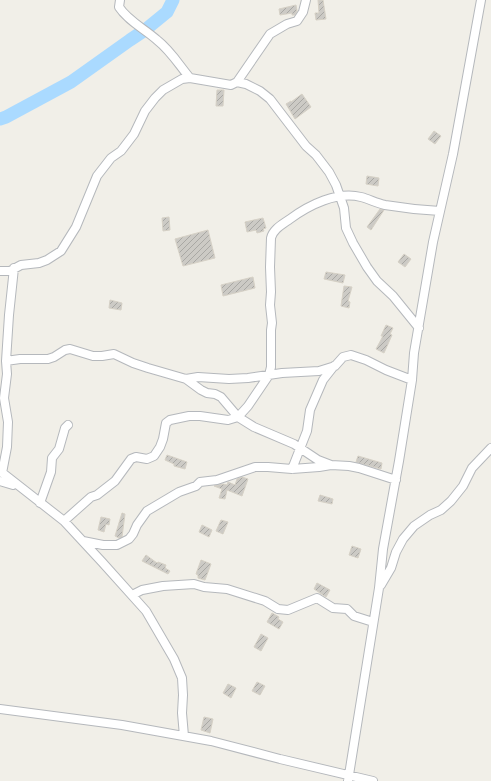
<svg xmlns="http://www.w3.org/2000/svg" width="491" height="781" font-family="'PT Sans',sans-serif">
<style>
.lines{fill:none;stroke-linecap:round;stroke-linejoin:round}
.river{stroke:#aadaff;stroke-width:13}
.building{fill:url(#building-hatch);stroke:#d6d1c6}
.minor-casing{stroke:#b5b8bc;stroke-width:10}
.minor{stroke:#fff;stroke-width:8}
</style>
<defs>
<pattern id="building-hatch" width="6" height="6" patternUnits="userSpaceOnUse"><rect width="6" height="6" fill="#cccac5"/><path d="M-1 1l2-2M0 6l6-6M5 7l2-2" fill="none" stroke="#a9a8a4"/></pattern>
</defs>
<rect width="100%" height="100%" fill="#f1efe8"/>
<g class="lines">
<!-- river -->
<path class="river" d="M0,119l6,-2 65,-35 59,-42 15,-10 22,-18 6,-12"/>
</g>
<!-- building -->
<path class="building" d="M318,0h5l3,19 -10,1 -1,-7h4z
M296,5l1,6 -2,4h-3v-2l-12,2 -1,-6z
M217,90h7l-1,16h-7z
M302,94l9,13 -16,12 -9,-15 5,-3v1z
M434,131l7,5 -6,8 -7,-5z
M367,176l12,2 -1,8 -12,-2z
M380,209l4,1 -13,20 -4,-3z
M169,217l1,13 -7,1 -1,-13z
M263,218l3,10 -3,1 1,2 -7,2 -1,-3 -9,2 -2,-10z
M208,230l7,28 -32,8 -8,-27z
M404,254l7,5 -6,8 -7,-5z
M326,272l19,3 -2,8 -19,-4z
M253,277l2,11 -32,8 -2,-11z
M344,286l8,1 -4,14 2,1 -1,6 -8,-2z
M110,300l12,3 -1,7 -12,-2z
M386,325l7,3 -3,6 2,1 -8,18 -8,-4 7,-13h-2z
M167,455l20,7 -2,7 -11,-3v-2l-9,-4z
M358,456l24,7 -1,6 -25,-7z
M242,477l6,2 -6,17 -15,-6 -2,9 -6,-1 3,-9 -8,-3 9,-2 4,1 1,-3 7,3 2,-6z
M320,495l13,4 -1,5 -14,-3z
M122,513l3,1 -3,23 -3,1 -4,-2z
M101,517l9,2 -1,6 -3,-1 -2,8 -6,-2z
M221,520l7,2 -5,12 -7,-3z
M202,525l10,5 -3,7 -10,-5z
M352,546l9,3 -3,9 -9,-3z
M146,555l11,8 1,-1 8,3 -1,3 5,3 -2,3 -26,-13z
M201,560l10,4 -6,16 -7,-2v-3l-2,-1z
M317,583l13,7 -4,7 -12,-8z
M272,613l7,4 -1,2 5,3 -4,7 -12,-7z
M261,634l7,4 -7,13 -7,-4z
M257,682l8,4 -5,9 -8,-4z
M228,684l8,4 -5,10 -8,-5z
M204,717l9,2 -3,14 -9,-3z"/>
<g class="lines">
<defs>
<path id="minor" d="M120,0l-1,7c9,14 26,22 38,33 14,11 22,25 33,38
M237,82l33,-48 17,-10 10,-3 6,-9 3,-12
M0,271h10l11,-6 18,-2 8,-3 14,-9 15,-24 21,-51 14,-18 10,-7 13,-17 11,-23 10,-13 8,-8 19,-11 8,-1 41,7 6,-3 9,2 14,7 10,8 36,47 10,9 13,17 7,13 8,23 2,20 7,15 14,24 10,14 16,15 26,32
M6,361l14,-2h28l6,-2 11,-7 5,-1 23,7h9l12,-2 19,9 15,5 38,11 12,-2 31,2 19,-1 34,-5 37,-2 16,-5 8,-9 8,-2 15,5 20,10 26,10
M186,379l15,11 6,3 8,1 6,3 17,20 16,10 40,17 24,16 13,5
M292,469l15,-38 3,-21 13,-30 11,-14
M0,471l64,50 38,41 44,49 28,48 8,19 1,17 -1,18 2,23
M2,473l5,-26 1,-25 -4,-24 3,-24 -1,-13 3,-46 5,-47
M0,481l13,4
M40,503l11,-31 1,-14 7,-9 6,-21 3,-3
M64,521l27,-24 6,-2 18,-14 16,-22 5,-2 11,2 7,-3 6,-9 3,-8 3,-16 4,-3 19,-4h11l28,4 10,-3 10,-11 21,-31 2,-8v-37l1,-7 -2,-18 1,-13 -1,-25 1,-29c2,-9 12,-14 19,-19 19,-14 47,-28 71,-22 8,2 15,6 24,8 18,3 36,5 55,6
M83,541l20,4h14l12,-6 4,-5 4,-9 10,-14 32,-19 17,-6 4,-4 17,-2 38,-13h13l24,2 27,-2 12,-2 18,1 10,2 37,12
M381,585l10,-17 5,-16 7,-13 11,-13 16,-11 11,-5 10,-9 12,-15 9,-18 19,-20
M132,595l10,-5 21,-4 31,-2 10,3 23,2 38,12 13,8 10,1 29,-12 16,10 14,1 7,7 19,6
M0,709l122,16 89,16 69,18 93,22
M348,781l31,-193 4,-39 16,-88 13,-81 2,-27 19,-111 20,-88 28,-154"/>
</defs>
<!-- minor casing -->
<use href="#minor" class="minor-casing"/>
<!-- minor -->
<use href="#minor" class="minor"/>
</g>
</svg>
